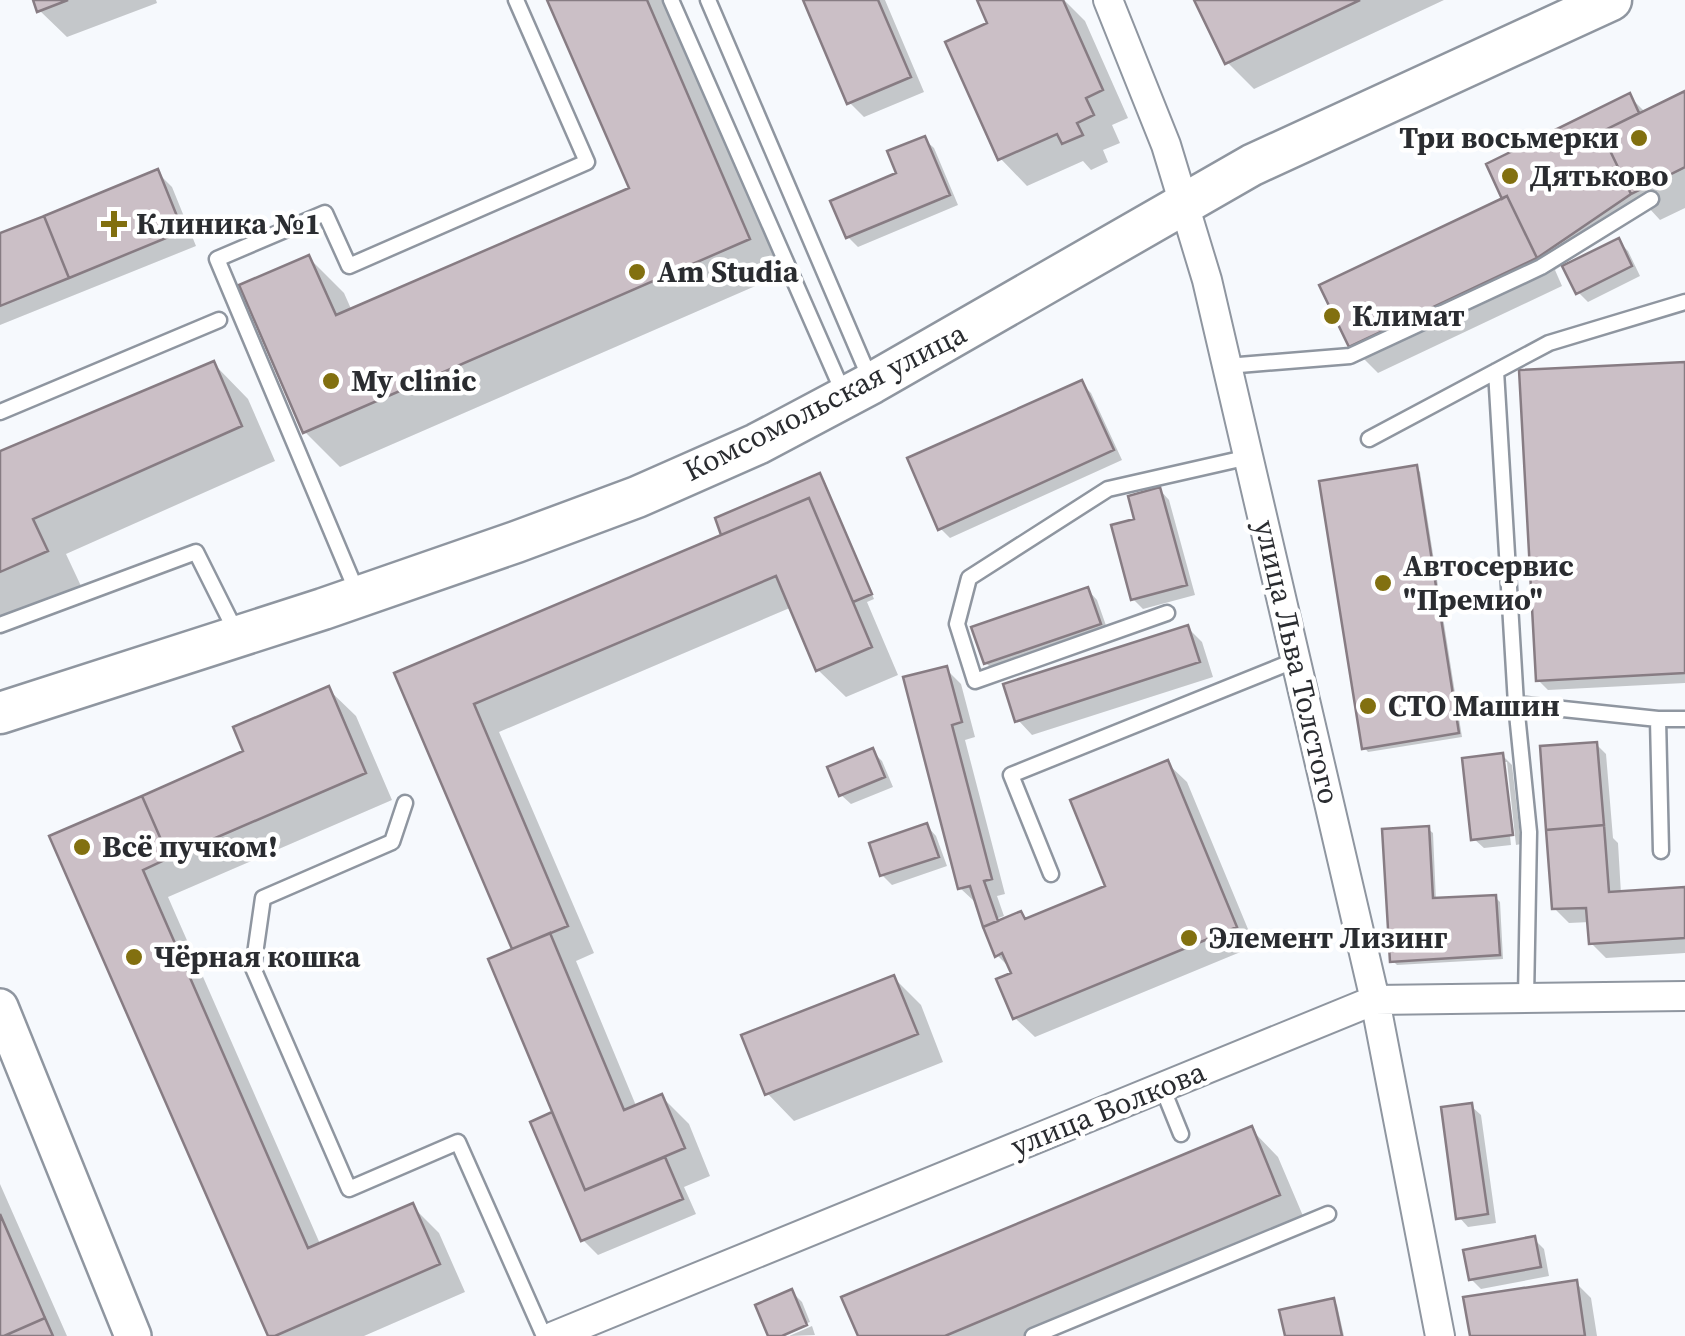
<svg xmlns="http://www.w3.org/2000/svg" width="1685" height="1336" font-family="'Source Serif 4',serif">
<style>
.shadow{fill:#0003}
.building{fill:#cbbfc6;stroke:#877c83;stroke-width:2.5}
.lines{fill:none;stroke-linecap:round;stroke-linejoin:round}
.service-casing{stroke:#8f96a0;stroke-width:19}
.minor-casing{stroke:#8f96a0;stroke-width:32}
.tertiary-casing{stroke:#8f96a0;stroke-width:40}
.secondary-casing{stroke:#8f96a0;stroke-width:45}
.service{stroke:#fff;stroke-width:14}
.minor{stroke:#fff;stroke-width:28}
.tertiary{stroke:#fff;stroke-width:35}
.secondary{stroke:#fff;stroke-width:40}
.poi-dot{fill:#827010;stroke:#fff;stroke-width:4}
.labels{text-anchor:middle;stroke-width:9;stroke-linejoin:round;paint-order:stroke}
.poi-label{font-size:30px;font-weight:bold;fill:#2a2c30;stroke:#fff;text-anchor:start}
.street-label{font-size:30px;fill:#2a2c30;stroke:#fff}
</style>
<rect width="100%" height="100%" fill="#f6f9fd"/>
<!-- shadow -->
<path class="shadow" d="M36,0h120l1,3 -90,34 -28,-27z
M550,0h115l118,274 -443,193 -35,-35 4,-174 35,35 8,18 280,-122z
M806,0h79l39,92 -60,25 -15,-15z
M980,0h84l21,21 43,97 -16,7 8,18 -17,7 5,12 -17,8 -8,-9 -56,25 -27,-28 -10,-134z
M1197,0h247l-190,89 -27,-27z
M1685,94v114l-25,12 -12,-13 -83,56 2,3 51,-25 10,10 12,25 -52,26 -10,-10 -14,-28 -9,6 7,16 -184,87 -27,-27 155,-146 123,-104 17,17z
M924,139l10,9 24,57 -100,42 -10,-10z
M157,172l15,15 24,59 -196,79v-90z
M214,364l34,35 27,62 -209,93 15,32 -81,35v-167z
M1685,364v319l-137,7 -10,-10z
M1081,383l10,10 31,67 -172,78 -10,-10z
M1416,468l4,4 42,265 -94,15 -4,-5z
M820,476l4,4 50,119 -7,3 31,73 -52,22 -28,-27 -26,-63 -293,125 95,221 -18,8 61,147 25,-11 27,27 21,52 -26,11 12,27 -98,41 -15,-15 -50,-117 22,-9 -40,-163 -117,-277 326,-138 -6,-17z
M1160,490l9,10 26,95 -52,14 -10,-10z
M1088,590l9,10 12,34 -113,39 -10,-10z
M1187,627l15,15 11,35 -181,58 -14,-15z
M946,669l15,15 14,53 -10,3 40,154 -8,2 7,20 -14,5v6l31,-13 6,7 81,-34 59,-124 20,19 68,164 -220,91 -20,-19 -2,-47 -16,-16 -20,-53h-2l-15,-14z
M328,689l28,27 36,84 -224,97 153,349 91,-40 27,27 26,59 -101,44h-94l-217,-499 194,-84z
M1596,744l10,10 7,84 5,5 3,51 64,-4v63l-79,5 -15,-15 -1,-21 -21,1 -15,-15z
M872,751l10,10 11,26 -42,17 -10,-9z
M1502,755l10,10 9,79 -5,1 -9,-83h-5l9,83 -27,3 -10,-9z
M927,826l9,10 11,30 -55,19 -10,-10z
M1428,829l5,4 3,68 59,-4 5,5 3,57 -106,6 -4,-4z
M894,978l27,27 22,57 -149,59 -27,-28z
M1471,1106l10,9 15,108 -28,4 -9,-10z
M1251,1129l27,28 28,66 -272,113h-173z
M0,1184l67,152h-67z
M1534,1239l10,10 5,27 -68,13 -10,-10z
M1576,1283l15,15 6,38h-125z
M792,1292l10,10 8,20 -39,14z
M1333,1301l4,4 7,31h-57z
M812,1326l3,9 -26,1z"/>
<!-- building -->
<path class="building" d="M33,0h35l-31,12z
M547,0h100l103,239 -447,194 -64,-148 70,-30 27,60 293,-127z
M803,0h75l33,77 -64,27z
M977,0h86l40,90 -17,8 8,17 -17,8 6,12 -21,9 -5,-10 -59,26 -53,-118 42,-19z
M1194,0h166l-135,64z
M1685,91v76l-54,27 -30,-62z
M1630,93l9,20 -38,19 30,62 -94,64 -30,-62 -5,3 -16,-35z
M925,136l25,59 -104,43 -16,-37 66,-28 -9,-22z
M158,169l25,62 -114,47 -25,-62z
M1507,196l30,62 -188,89 -30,-62z
M44,216l25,62 -69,28v-73z
M1619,238l13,28 -56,28 -14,-28z
M214,361l28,65 -209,93 15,32 -48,21v-121z
M1685,362v311l-149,8 -17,-311z
M1082,380l32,70 -176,80 -31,-72z
M1417,465l42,268 -97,16 -43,-268z
M820,473l52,121 -19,8 -44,-104 -88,37 -6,-17z
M1160,487l27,98 -56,15 -20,-75 23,-6 -6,-23z
M809,498l63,149 -56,24 -40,-95 -302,128 94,222 -56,23 -118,-276z
M1088,587l13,37 -117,40 -13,-37z
M1188,625l12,37 -185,60 -12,-38z
M947,666l15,56 -10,3 40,154 -8,2 14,40 -15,6 -13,-41 -12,3 -55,-212z
M329,686l37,87 -197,85 -27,-62 101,-45 -10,-24z
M1597,742l7,83 -58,5 -6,-84z
M873,748l12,29 -46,19 -12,-29z
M1503,753l10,82 -42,5 -9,-82z
M1168,760l69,167 -224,92 -17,-40 15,-6 -9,-20 -7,4 -12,-30 38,-16 4,8 80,-33 -35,-86z
M142,796l27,62 -26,12 165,378 105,-45 27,61 -165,72h-7l-219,-500z
M927,823l12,34 -59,19 -11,-33z
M1604,825l5,67 76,-5v51l-96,6 -3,-36 -34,1 -6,-79z
M1429,826l4,72 63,-3 4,60 -110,7 -8,-133z
M550,933l74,177 38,-16 23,54 -100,42 -97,-231z
M894,975l24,59 -153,61 -24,-60z
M1472,1103l16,111 -32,5 -15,-112z
M552,1112l33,78 80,-33 18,42 -102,42 -51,-119z
M1252,1126l28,69 -335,141h-87l-17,-39z
M0,1214l45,104 -41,18h-4z
M1535,1236l6,31 -72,13 -6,-30z
M1577,1280l8,56h-115l-7,-39z
M792,1289l15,36 -25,11h-14l-13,-31z
M1334,1298l8,38h-57l-6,-26z
M45,1318l8,18h-49z"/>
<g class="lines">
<defs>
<path id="service" d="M671,0l172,392
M708,0l163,381
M1227,366l123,-10 191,-89 110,-68
M1496,371l20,333 142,15
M0,412l219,-92
M1369,439l180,-96 136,-41
M357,592l-140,-333 108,-46 24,53 238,-104 -71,-162
M1167,613l-192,68 -18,-57 12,-46 139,-89 141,-32
M0,625l196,-73 40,80
M1516,704l13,128 -3,166
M405,803l-13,39 -129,56 -10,70 96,221 109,-47 86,194
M1661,851l-3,-132h27
M1051,874l-40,-99 285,-115
M1162,1087l19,47
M1033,1336l295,-122"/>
<path id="minor" d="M1108,0l58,145 41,135 168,720 65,336
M554,1336l821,-336 310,-4"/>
<path id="tertiary" d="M0,1007l133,329"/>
<path id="secondary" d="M0,713l323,-104 193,-67 121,-45 120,-53 115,-61 380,-218 359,-165"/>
</defs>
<!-- service casing -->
<use href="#service" class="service-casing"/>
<!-- minor casing -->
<use href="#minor" class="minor-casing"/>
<!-- tertiary casing -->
<use href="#tertiary" class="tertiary-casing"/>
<!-- secondary casing -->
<use href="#secondary" class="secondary-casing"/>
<!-- service -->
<use href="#service" class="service"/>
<!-- minor -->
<use href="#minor" class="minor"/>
<!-- tertiary -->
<use href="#tertiary" class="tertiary"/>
<!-- secondary -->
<use href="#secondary" class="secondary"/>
</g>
<!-- markers -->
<g class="poi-dot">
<circle cx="1639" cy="138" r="10"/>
<circle cx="1510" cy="176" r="10"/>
<path d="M109 209h10v10h10v10h-10v10h-10v-10h-10v-10h10z"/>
<circle cx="637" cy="272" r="10"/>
<circle cx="1332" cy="316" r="10"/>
<circle cx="331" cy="381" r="10"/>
<circle cx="1383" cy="583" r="10"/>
<circle cx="1368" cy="706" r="10"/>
<circle cx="82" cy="847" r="10"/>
<circle cx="1189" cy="938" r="10"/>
<circle cx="134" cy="957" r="10"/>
</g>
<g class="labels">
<!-- poi labels -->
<g class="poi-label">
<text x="1619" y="148" text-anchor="end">Три восьмерки</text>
<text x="1530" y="186">Дятьково</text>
<text x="136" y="234">Клиника №1</text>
<text x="657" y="282">Am Studia</text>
<text x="1352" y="326">Климат</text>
<text x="351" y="391">My clinic</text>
<text x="1403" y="576">Автосервис<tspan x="1403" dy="34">"Премио"</tspan></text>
<text x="1388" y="716">СТО Машин</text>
<text x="102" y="857">Всё пучком!</text>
<text x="1209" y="948">Элемент Лизинг</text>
<text x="154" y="967">Чёрная кошка</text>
</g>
<!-- street labels -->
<g class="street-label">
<text transform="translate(825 402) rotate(-27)" y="10">Комсомольская улица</text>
<text transform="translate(1297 662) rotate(77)" y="10">улица Льва Толстого</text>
<text transform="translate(1108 1109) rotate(-22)" y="10">улица Волкова</text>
</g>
</g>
</svg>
